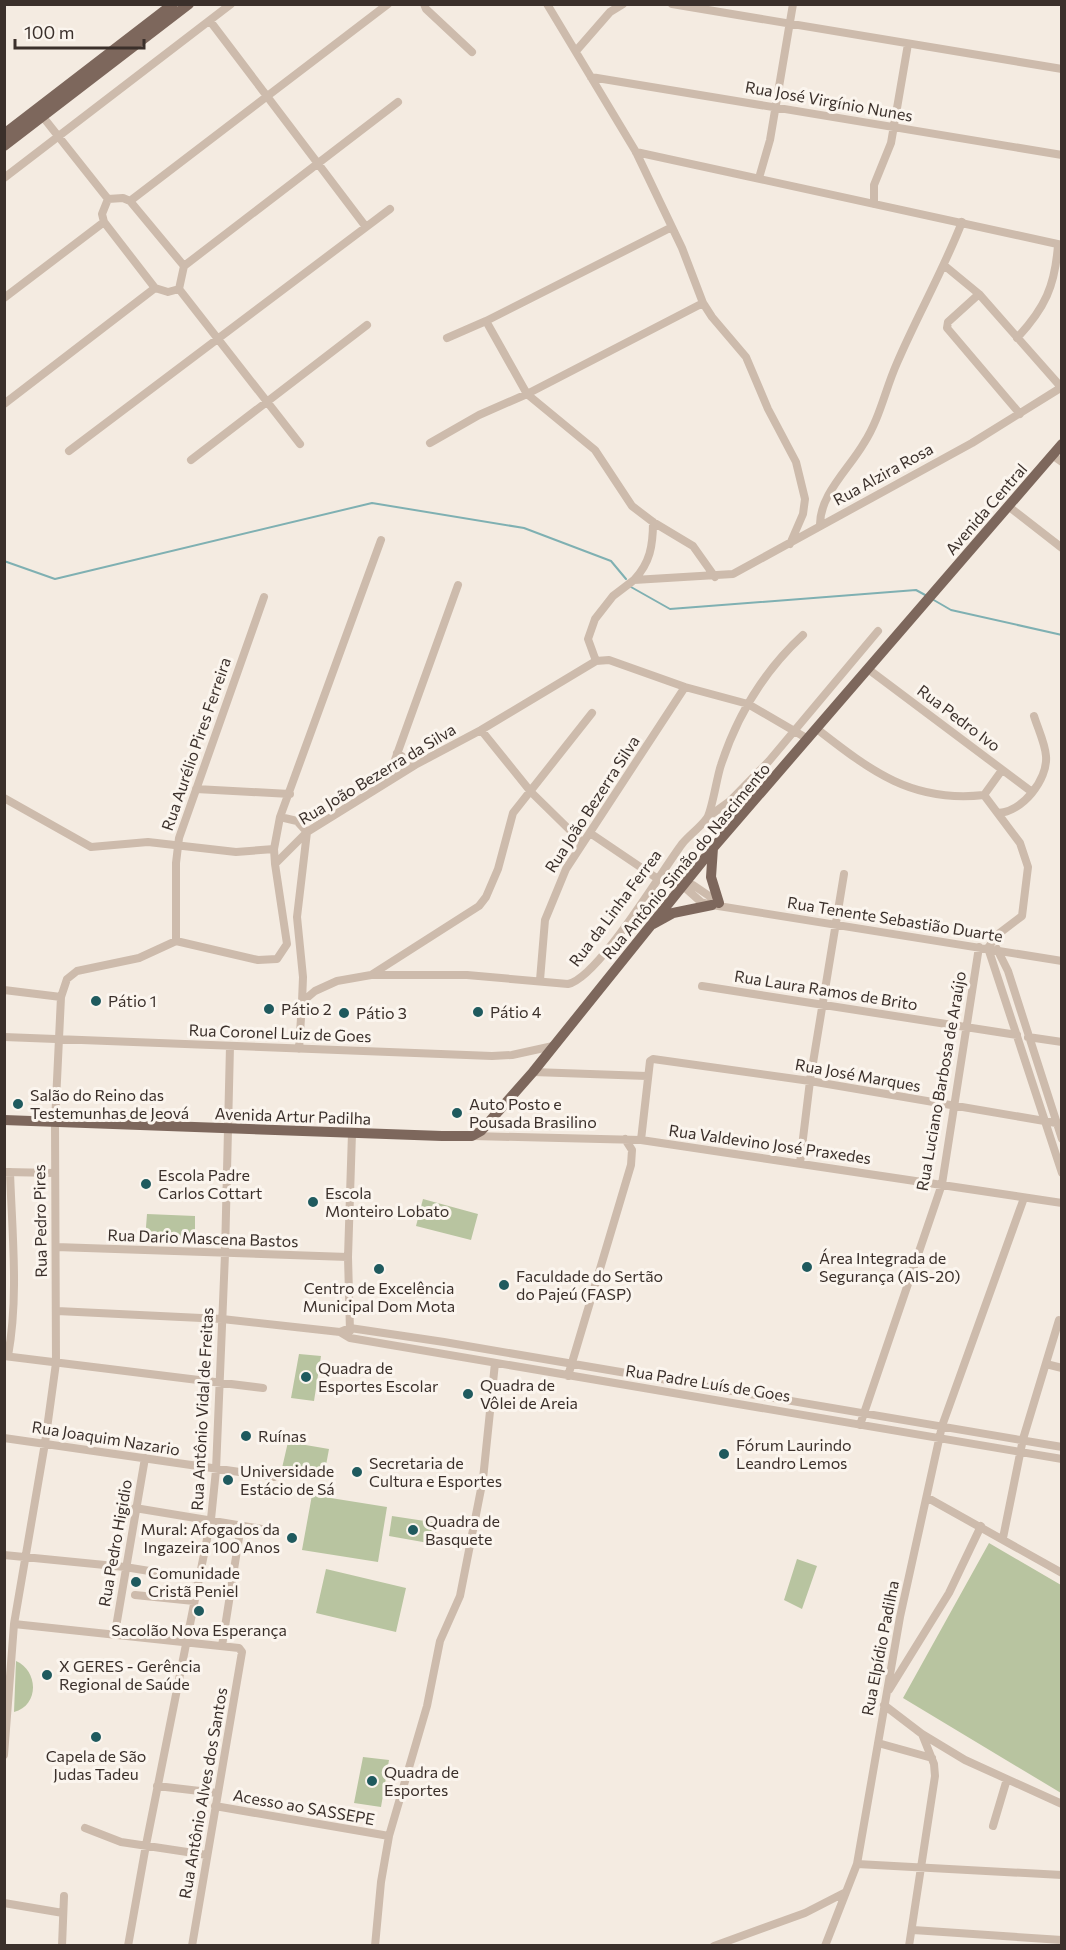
<svg xmlns="http://www.w3.org/2000/svg" width="1066" height="1950" font-family="Commissioner,sans-serif">
<style>
.green{fill:#b8c4a0}
.lines{fill:none;stroke-linecap:round;stroke-linejoin:round}
.stream{stroke:#7fb0b2;stroke-width:2}
.minor{stroke:#cdbbac;stroke-width:8}
.major{stroke:#7d675c;stroke-width:10}
.poi-dot{fill:#1f5a5e;stroke:#fbf5ee;stroke-width:2}
.labels{text-anchor:middle;stroke-width:6;stroke-linejoin:round;paint-order:stroke}
.street-label{font-size:16px;fill:#3b302b;stroke:#fbf5ee}
.poi-label{font-size:16px;fill:#3b302b;stroke:#fbf5ee;text-anchor:start}
</style>
<rect width="100%" height="100%" fill="#f4ebe1"/>
<!-- green -->
<path class="green" d="M423,1199l55,15 -7,26 -55,-14z
M147,1214l48,2v25l-50,-1z
M299,1354l22,2 -7,45 -23,-3z
M288,1442l41,7 -5,27 -42,-8z
M312,1495l75,12 -9,55 -76,-12z
M392,1516l46,7 -4,21 -45,-8z
M989,1543l72,42v208l-158,-95z
M797,1559l20,7 -15,43 -18,-9z
M326,1569l80,19 -10,44 -80,-19z
M16,1661c23,10 23,45 -2,51z
M363,1757l26,3 -8,47 -27,-4z"/>
<g class="lines">
<!-- stream -->
<path class="stream" d="M4,561l51,18 317,-76 152,25 87,33 15,18
M631,587l39,22 246,-19 11,6
M932,599l19,11 111,25"/>
<!-- minor -->
<path class="minor" d="M424,4l2,5 46,43
M547,4l89,148 46,96 21,55 9,14 34,40 22,52 28,53 9,37 -2,15 -13,30
M672,4l390,65
M210,21l156,206
M576,51l34,-39 13,-8
M591,77l471,78
M43,117l65,82
M636,152l426,93
M4,178l227,-174
M759,178l11,-38 23,-136
M130,201l258,-197
M874,204v-19l17,-42 17,-99
M184,266l-54,-65 -7,-3 -15,1 -6,15 2,8 51,66 13,4 11,-3 5,-23 214,-164
M945,266l34,28 82,93
M179,289l121,155
M979,294l-31,28 -1,6 73,86
M4,298l100,-76
M486,321l186,-94
M447,338l39,-17 41,73 68,56 37,56 21,16 40,24 22,31
M1017,338c28,-30 38,-52 41,-93
M4,404l151,-116
M430,443l49,-28 48,-21 176,-91
M69,451l321,-242
M1052,455l10,7
M191,460l176,-135
M1008,506l54,42
M820,526c-1,-31 29,-57 44,-83 16,-25 21,-53 33,-80 20,-47 46,-92 65,-141
M634,580c16,-17 19,-34 19,-58
M596,661l-8,-22 7,-20 18,-23 21,-16 99,-6 239,-131 90,-56
M868,669l164,123
M817,729c54,42 95,74 167,66l36,48 8,24 -6,49 -25,19 -9,13 74,225
M481,730l50,62 52,51
M397,753l18,12
M387,782l71,-197
M196,789l94,5
M984,795l18,-25
M4,798l87,49 57,-5 88,10 38,-3
M998,813c24,-1 50,-33 48,-57 -1,-13 -8,-27 -12,-40
M280,817l17,4 10,11 -10,85 6,60 -1,25
M708,817l22,-16 39,-40 109,-130
M590,833l68,46
M275,864l-1,-15 6,-32 101,-277
M682,885l19,17 11,3 350,56
M682,885h11l25,17
M176,941v-78l3,-25 85,-241
M997,949l11,22 54,168
M371,975l108,-69 7,-9 12,-28 15,-56 79,-100
M540,980l5,-60 21,-51 119,-182
M702,986l315,49
M4,990l57,7
M4,1037l488,19 20,-1 41,-9
M1028,1037l34,5
M299,1049l3,-47 13,-11 22,-10 34,-6h96l101,9c30,-6 93,-112 114,-140 7,-9 18,-16 25,-26 5,-7 10,-42 14,-53 16,-49 44,-95 82,-130
M533,1072l114,4
M473,1136l168,4 421,63
M641,1140l9,-79 3,-2 157,22 252,43
M800,1163l10,-82 34,-207
M6,1172l48,1
M56,1247l292,10
M57,1311l165,8 118,13 10,6 712,121
M350,1331l-2,-74 4,-124
M340,1332l10,-4 94,14 618,105
M4,1356l259,32
M8,1356c11,-60 4,-123 2,-184
M1046,1364l16,4
M568,1376l63,-211 1,-15 -7,-11
M860,1425l82,-241 37,-237
M4,1438l270,39
M928,1498l134,75
M135,1508l127,21
M1003,1538l20,-99 36,-119
M4,1555l121,12 73,12
M135,1595l59,6
M14,1624l225,24 3,4 -50,294
M115,1633l30,-175
M222,1646l19,-121
M889,1690l60,-97 32,-67
M884,1705l38,29 43,26 97,44
M878,1743l54,15
M4,1755l10,-131 31,-181 11,-80 -1,-241 6,-125 6,-18 10,-8 62,-13 37,-17 82,19 19,-1 10,-15 -12,-80 32,-32 108,-67 66,-35 115,-69 13,-1 76,27 63,17 60,35
M157,1786l60,7
M215,1806l174,30
M993,1826l14,-47
M85,1828l36,14 86,13
M857,1864l205,11
M4,1903l59,10
M913,1930l149,10
M62,1946l2,-50
M128,1946l18,-101 65,-326 5,-49 9,-216 5,-208
M375,1946l6,-64 8,-46 38,-130 13,-65 20,-45 23,-117 12,-116
M714,1946l91,-33 39,-20
M825,1946l32,-82 43,-247 42,-191 82,-228
M909,1946l26,-170 -1,-12 -12,-30"/>
<!-- major -->
<path class="major" d="M4,134l169,-130
M4,146l185,-142
M713,848l-2,29 8,26
M653,924l20,-11 39,-8
M4,1120l438,16h30l9,-5 52,-59 180,-224 349,-404"/>
</g>
<!-- markers -->
<g class="poi-dot">
<circle cx="96" cy="1001" r="6"/>
<circle cx="269" cy="1009" r="6"/>
<circle cx="478" cy="1012" r="6"/>
<circle cx="344" cy="1013" r="6"/>
<circle cx="18" cy="1104" r="6"/>
<circle cx="457" cy="1113" r="6"/>
<circle cx="146" cy="1184" r="6"/>
<circle cx="313" cy="1202" r="6"/>
<circle cx="807" cy="1267" r="6"/>
<circle cx="379" cy="1269" r="6"/>
<circle cx="504" cy="1285" r="6"/>
<circle cx="306" cy="1377" r="6"/>
<circle cx="468" cy="1394" r="6"/>
<circle cx="246" cy="1436" r="6"/>
<circle cx="724" cy="1454" r="6"/>
<circle cx="357" cy="1472" r="6"/>
<circle cx="228" cy="1480" r="6"/>
<circle cx="413" cy="1530" r="6"/>
<circle cx="292" cy="1538" r="6"/>
<circle cx="136" cy="1582" r="6"/>
<circle cx="199" cy="1611" r="6"/>
<circle cx="47" cy="1675" r="6"/>
<circle cx="96" cy="1737" r="6"/>
<circle cx="372" cy="1781" r="6"/>
</g>
<g class="labels">
<!-- street labels -->
<g class="street-label">
<text transform="translate(829 101) rotate(10)" y="6">Rua José Virgínio Nunes</text>
<text transform="translate(883 474) rotate(-29)" y="6">Rua Alzira Rosa</text>
<text transform="translate(986 509) rotate(-49)" y="6">Avenida Central</text>
<text transform="translate(959 718) rotate(37)" y="6">Rua Pedro Ivo</text>
<text transform="translate(196 744) rotate(-71)" y="6">Rua Aurélio Pires Ferreira</text>
<text transform="translate(377 774) rotate(-31)" y="6">Rua João Bezerra da Silva</text>
<text transform="translate(592 804) rotate(-57)" y="6">Rua João Bezerra Silva</text>
<text transform="translate(686 861) rotate(-50)" y="6">Rua Antônio Simão do Nascimento</text>
<text transform="translate(615 908) rotate(-53)" y="6">Rua da Linha Ferrea</text>
<text transform="translate(895 919) rotate(9)" y="6">Rua Tenente Sebastião Duarte</text>
<text transform="translate(826 990) rotate(9)" y="6">Rua Laura Ramos de Brito</text>
<text transform="translate(280 1033) rotate(2)" y="6">Rua Coronel Luiz de Goes</text>
<text transform="translate(858 1075) rotate(10)" y="6">Rua José Marques</text>
<text transform="translate(941 1081) rotate(-80)" y="6">Rua Luciano Barbosa de Araújo</text>
<text transform="translate(293 1116) rotate(2)" y="6">Avenida Artur Padilha</text>
<text transform="translate(770 1144) rotate(8)" y="6">Rua Valdevino José Praxedes</text>
<text transform="translate(40 1221) rotate(-91)" y="6">Rua Pedro Pires</text>
<text transform="translate(203 1238) rotate(2)" y="6">Rua Dario Mascena Bastos</text>
<text transform="translate(708 1383) rotate(9)" y="6">Rua Padre Luís de Goes</text>
<text transform="translate(202 1409) rotate(-87)" y="6">Rua Antônio Vidal de Freitas</text>
<text transform="translate(106 1438) rotate(9)" y="6">Rua Joaquim Nazario</text>
<text transform="translate(115 1543) rotate(-80)" y="6">Rua Pedro Higidio</text>
<text transform="translate(880 1648) rotate(-79)" y="6">Rua Elpídio Padilha</text>
<text transform="translate(203 1793) rotate(-80)" y="6">Rua Antônio Alves dos Santos</text>
<text transform="translate(304 1807) rotate(10)" y="6">Acesso ao SASSEPE</text>
</g>
<!-- poi labels -->
<g class="poi-label">
<text x="108" y="1007">Pátio 1</text>
<text x="281" y="1015">Pátio 2</text>
<text x="490" y="1018">Pátio 4</text>
<text x="356" y="1019">Pátio 3</text>
<text x="30" y="1101">Salão do Reino das<tspan x="30" dy="18">Testemunhas de Jeová</tspan></text>
<text x="469" y="1110">Auto Posto e<tspan x="469" dy="18">Pousada Brasilino</tspan></text>
<text x="158" y="1181">Escola Padre<tspan x="158" dy="18">Carlos Cottart</tspan></text>
<text x="325" y="1199">Escola<tspan x="325" dy="18">Monteiro Lobato</tspan></text>
<text x="819" y="1264">Área Integrada de<tspan x="819" dy="18">Segurança (AIS-20)</tspan></text>
<text x="516" y="1282">Faculdade do Sertão<tspan x="516" dy="18">do Pajeú (FASP)</tspan></text>
<text x="379" y="1294" text-anchor="middle">Centro de Excelência<tspan x="379" dy="18">Municipal Dom Mota</tspan></text>
<text x="318" y="1374">Quadra de<tspan x="318" dy="18">Esportes Escolar</tspan></text>
<text x="480" y="1391">Quadra de<tspan x="480" dy="18">Vôlei de Areia</tspan></text>
<text x="258" y="1442">Ruínas</text>
<text x="736" y="1451">Fórum Laurindo<tspan x="736" dy="18">Leandro Lemos</tspan></text>
<text x="369" y="1469">Secretaria de<tspan x="369" dy="18">Cultura e Esportes</tspan></text>
<text x="240" y="1477">Universidade<tspan x="240" dy="18">Estácio de Sá</tspan></text>
<text x="425" y="1527">Quadra de<tspan x="425" dy="18">Basquete</tspan></text>
<text x="280" y="1535" text-anchor="end">Mural: Afogados da<tspan x="280" dy="18">Ingazeira 100 Anos</tspan></text>
<text x="148" y="1579">Comunidade<tspan x="148" dy="18">Cristã Peniel</tspan></text>
<text x="199" y="1636" text-anchor="middle">Sacolão Nova Esperança</text>
<text x="59" y="1672">X GERES - Gerência<tspan x="59" dy="18">Regional de Saúde</tspan></text>
<text x="96" y="1762" text-anchor="middle">Capela de São<tspan x="96" dy="18">Judas Tadeu</tspan></text>
<text x="384" y="1778">Quadra de<tspan x="384" dy="18">Esportes</tspan></text>
</g>
</g>
<!-- border -->
<rect width="1066" height="1950" fill="none" stroke="#3b302b" stroke-width="12"/>
<!-- scale -->
<path d="M15 39v9h129v-9" fill="none" stroke="#3b302b" stroke-width="3"/>
<text x="24" y="39" font-size="18" fill="#3b302b" stroke="#fbf5ee" stroke-width="4.5" paint-order="stroke">100 m</text>
</svg>
